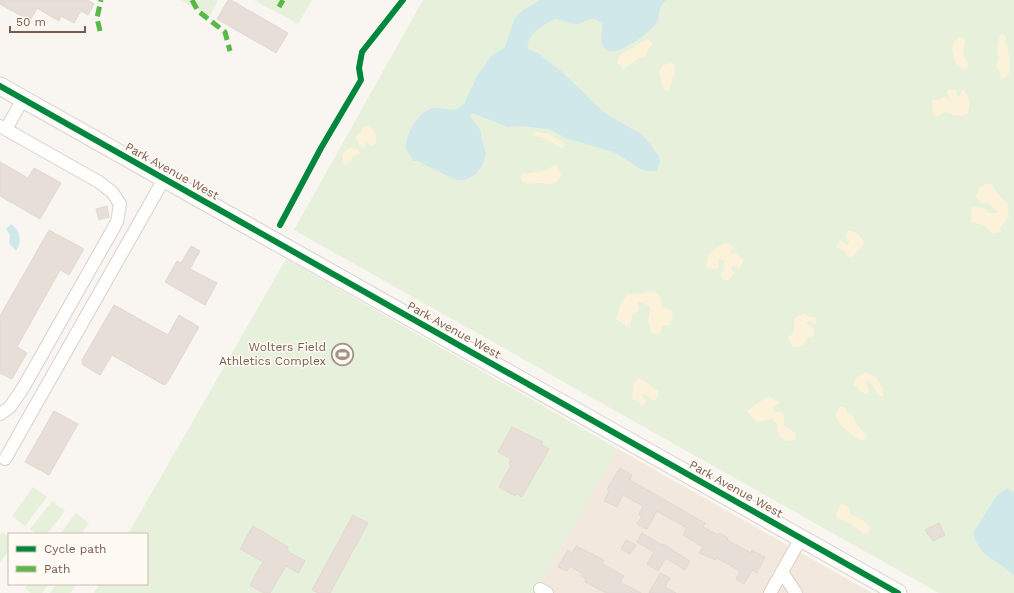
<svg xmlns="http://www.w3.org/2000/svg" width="1014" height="593" font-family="'Work Sans',sans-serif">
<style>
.residential{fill:#f2e8de}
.green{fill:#e7f0db}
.sand{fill:#fbf2d9}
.water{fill:#d0e8ea}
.building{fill:#e6ded7;stroke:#e2d8d2}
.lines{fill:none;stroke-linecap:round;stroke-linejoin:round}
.street-casing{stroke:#d7d1cb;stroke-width:14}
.secondary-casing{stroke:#d9d2cb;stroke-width:19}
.street{stroke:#fefefd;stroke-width:12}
.secondary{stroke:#fefefd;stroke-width:17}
.quiet{stroke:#58b947;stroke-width:5;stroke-dasharray:10 5;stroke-linecap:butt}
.cycleway-casing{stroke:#fffaf3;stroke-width:8}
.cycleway{stroke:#00873e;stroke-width:6}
.labels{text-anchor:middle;stroke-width:3;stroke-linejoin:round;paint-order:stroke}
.street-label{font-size:12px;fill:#7a5c4d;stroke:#fffaf3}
.poi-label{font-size:12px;fill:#7a5c4d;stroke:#fffaf3;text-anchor:end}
</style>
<rect width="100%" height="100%" fill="#f9f5f0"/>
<!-- residential -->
<path class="residential" d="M618,449l254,144h-337z"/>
<!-- green -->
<path class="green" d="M180,0h38l-8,16z
M254,0h58l-14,24z
M423,0h591v593h-75l-645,-363z
M286,259l332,190 -83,144h-441l5,-9h48v-50h-19z
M33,487l14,10 -22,29 -13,-10z
M52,501l13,10 -18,23h-11l-6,-5z
M76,513l13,10 -8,11h-21z
M2,532l7,5v13l-9,12v-27z
M28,584h21l-7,9h-11l-6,-5z
M57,584h20l-7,9h-20z"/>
<!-- sand -->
<path class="sand" d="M1003,34l3,3c1,14 7,26 2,39l-7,3 -1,-6 -4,-6 3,-8 -2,-8 3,-16z
M962,37l3,4 -2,12 6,13 -4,4 -7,-3c-6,-10 -11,-26 4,-30z
M647,39l5,3c0,6 -6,7 -6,14 -9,1 -15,9 -23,13l-6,-7 3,-7z
M672,63l3,1c1,3 -4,20 -5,26l-6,1 -5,-20 5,-6z
M950,89l6,1 1,7 3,-1 2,-6c8,3 8,15 6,23 -7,5 -16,2 -22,-2l-7,5 -4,1 -2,-4 -1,-13h8l4,-3 4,2 1,-2 -3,-6z
M369,125l7,9v9l-5,3 -5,-4 -2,5h-4l-4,-10 5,-5 1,-4z
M534,131l17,4 13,8 1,4 -5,1c-7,-5 -17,-13 -25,-11l-3,-2z
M352,148l7,3 1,3 -8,3 -1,5 -7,3 -2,-10 4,-5z
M554,165l4,1 3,9c-5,13 -13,8 -23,8 -3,0 -7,1 -11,1l-6,-5v-5l24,-3z
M986,183l6,2 9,13 7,6 1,14 -9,9 1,5 -8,2 -9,-8 -13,-5 1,-15 12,2 4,5h9v-2l-9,-8h-7l-5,-6 3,-9z
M848,231h4l1,2 3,-1 8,9 -1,5 -6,5 -1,3 -4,4 -4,-1 -4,-6 -8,-4 4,-7 8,5 1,-4 -4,-4z
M726,243l8,4 -5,7 8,-1 6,7 -3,9 -5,-3 -4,1 1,3 3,3 -7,7h-4l-4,-5 4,-5v-10l-5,-1 -1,1 1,7 -3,2 -8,-1c-5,-12 7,-21 18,-25z
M649,291l10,2 3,14 9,3 2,4 -3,11 -8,1 -1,6 -3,3 -7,-3 -3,-11 2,-14 -8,-5 -4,1 1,7 -7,6 -2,12 -14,-9 5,-16 6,-9h11z
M804,313l5,4 8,1 -2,6 -6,-3 -3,2 8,6v7l-3,3 -3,-2 -5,9 -10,1 -5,-10 5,-3 2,-16z
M865,372l10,5 7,10 2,9h-5l-10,-16 -4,2 4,8 -2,4 -6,-2 -7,-7 1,-7z
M638,378c6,1 14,9 20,13v5l-3,4h-2l-9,-7 -3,2 5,5 -2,4 -3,1 -4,-4 -5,-2 2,-15z
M768,396l12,6 -6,5 2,6 5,-1 3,3v10l12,9 -1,6 -9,1c-9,-5 -8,-8 -9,-17l-4,-5 -16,3 -10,-11z
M840,407h5l3,6 4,1 6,12 9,9 -1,4 -6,2c-8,-7 -23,-15 -24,-27z
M842,504l7,3 2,8c7,2 17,7 19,14l-2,4c-9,1 -11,-6 -18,-10 -4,-1 -9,-3 -13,-5l-1,-3 3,-9z"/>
<!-- water -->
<path class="water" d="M540,0h127c-10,5 -6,16 -11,24 -7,9 -43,37 -52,24 -5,-8 -1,-16 -2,-24 -12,-13 -17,2 -29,0 -7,-1 -11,-5 -18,-5 -10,5 -30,16 -27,30l10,4 24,19 44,42 37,21 16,21 1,5 -3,10h-8l-9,-2 -24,-16 -50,-15 -17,-9 -31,-3 -10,1 -36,-14 -2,4 10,12 4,19 2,5c-2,15 -14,30 -31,27l-37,-19h-5c-1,-5 -6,-8 -7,-14 -1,-13 14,-37 27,-39 7,-1 14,2 22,2l9,-6 13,-28 14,-20 14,-9 9,-28 9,-9z
M11,224c10,7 11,17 5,27l-7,-8 1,-8 -4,-6z
M1007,488l7,4v84c-17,-19 -33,-15 -41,-43l24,-38z"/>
<!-- building -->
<path class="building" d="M0,0h88l6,4 -6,11 -7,-4 -7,12 -13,-7 -2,5 -22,-13 -7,13 -30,-17z
M228,0h3l57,33 -12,20 -59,-34z
M0,162l28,16 6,-10 27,15 -21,36 -40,-23z
M107,206l2,11 -10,3 -3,-11z
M49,230l35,19 -15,26 -9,-5 -43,77 10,6 -15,26 -12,-6v-57z
M191,246l9,5 -10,18 27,14 -12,22 -40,-23 12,-21 4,2z
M114,305l54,30 11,-20 20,12 -32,56 -3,2 -52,-30 -12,20 -17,-10 -1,-5z
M54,411l24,13 -29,51 -24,-13z
M512,427l31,15 -2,2 8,5 -27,48 -6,-3 -1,2 -16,-9 12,-22 -2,-1 2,-5 -13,-7z
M620,468l12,7 -2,5 75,43 -2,4 15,8 1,-2 9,5 -1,2 24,13 1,-3 13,7 -8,16 -5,-3 -8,14 -8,-5 4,-8 -23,-13 -1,2 -17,-7 4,-6 -20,-12 4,-7 -30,-17 -10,18 -10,-5 5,-8 -3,-2 4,-8 -20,-11 -6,12 -13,-6 5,-10 -2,-2z
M353,515l15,8 -38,70h-12l-6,-3z
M939,523l6,12 -12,6 -8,-11z
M253,526l35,21 -1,4 18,10 -7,12 -12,-7 -16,27h-6l-14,-8 13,-23 -23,-13z
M642,533l20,12 1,-1 27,17 -5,9 -19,-12 -8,13 -11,-7 7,-12 -17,-10z
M626,540l10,5 -6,9 -9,-5z
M576,546l28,14 -2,4 22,12 -4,6 21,11h-35l-21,-11 1,-3 -5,-3 2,-2 -13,-8 -3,5 -9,-4 10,-17 4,3z
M660,573l10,5 -5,9 11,6h-27z"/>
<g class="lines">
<defs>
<path id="street" d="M0,126l99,56 13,10 8,12 -3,18 -94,166 -13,19 -10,7
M6,129l17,-30
M5,459l159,-280
M782,572l14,21
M540,589l7,4
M770,593l31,-55"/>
<path id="secondary" d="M0,86l898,507"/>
</defs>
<!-- street casing -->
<use href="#street" class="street-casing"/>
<!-- secondary casing -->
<use href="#secondary" class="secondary-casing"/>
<!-- street -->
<use href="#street" class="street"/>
<!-- secondary -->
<use href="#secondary" class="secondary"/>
<!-- quiet -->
<path class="quiet" d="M192,0l6,11 27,21 5,19
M279,7l4,-7
M100,31l-3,-13 4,-18"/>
<defs>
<path id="cycleway" d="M0,86l898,507
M280,225l41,-77 40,-68 -2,-12 3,-16 41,-52"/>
</defs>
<!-- cycleway casing -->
<use href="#cycleway" class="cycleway-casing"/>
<!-- cycleway -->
<use href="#cycleway" class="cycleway"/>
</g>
<!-- icons -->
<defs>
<symbol id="stadium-ring" viewBox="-11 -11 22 22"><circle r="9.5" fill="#fffaf3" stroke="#a69286" stroke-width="1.5"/><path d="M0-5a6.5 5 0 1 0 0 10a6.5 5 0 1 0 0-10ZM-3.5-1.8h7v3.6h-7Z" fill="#a69286"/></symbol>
</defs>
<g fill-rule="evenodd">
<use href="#stadium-ring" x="330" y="342" width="25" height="25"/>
</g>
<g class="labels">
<!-- street labels -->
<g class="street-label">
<text transform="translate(172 171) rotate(29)" y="4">Park Avenue West</text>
<text transform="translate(454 330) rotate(29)" y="4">Park Avenue West</text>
<text transform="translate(736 489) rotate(29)" y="4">Park Avenue West</text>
</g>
<!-- poi labels -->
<g class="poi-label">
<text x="326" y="351">Wolters Field<tspan x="326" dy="14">Athletics Complex</tspan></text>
</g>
</g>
<!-- legend -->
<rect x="8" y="533" width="140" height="52" fill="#fffaf3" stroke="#cabbb1"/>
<rect x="16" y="546" width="20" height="6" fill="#00873e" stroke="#cabbb1"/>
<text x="44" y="553" font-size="12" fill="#7a5c4d">Cycle path</text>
<rect x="16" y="566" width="20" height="6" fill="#58b947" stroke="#cabbb1"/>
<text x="44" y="573" font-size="12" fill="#7a5c4d">Path</text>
<!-- scale -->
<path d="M10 26v6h75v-6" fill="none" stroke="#7a5c4d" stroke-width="2"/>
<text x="16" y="26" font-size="12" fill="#7a5c4d" stroke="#fffaf3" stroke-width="3" paint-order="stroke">50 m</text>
</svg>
